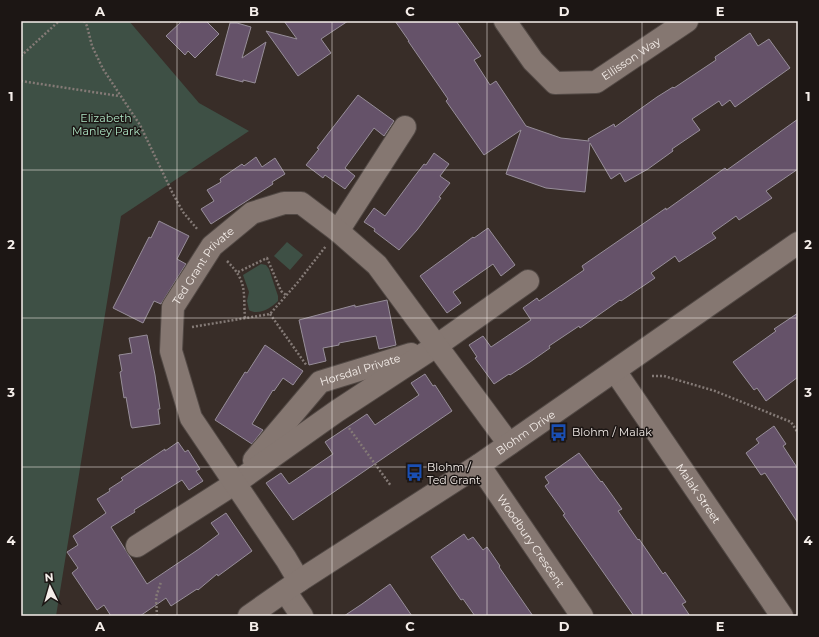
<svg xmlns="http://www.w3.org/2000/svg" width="819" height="637" font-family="Montserrat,sans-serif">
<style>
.park{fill:#3e5045}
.building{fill:#655269;stroke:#978e99}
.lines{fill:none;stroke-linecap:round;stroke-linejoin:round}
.minor-casing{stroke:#524945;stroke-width:24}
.path{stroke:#847a76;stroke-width:2.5;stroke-dasharray:2 2;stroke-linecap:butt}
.minor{stroke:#857771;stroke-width:22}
.grid{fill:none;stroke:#f5eeea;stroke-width:1;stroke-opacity:0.55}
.labels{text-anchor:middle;stroke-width:3;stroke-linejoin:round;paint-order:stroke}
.street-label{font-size:11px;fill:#f5eeea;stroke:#1c1614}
.park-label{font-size:11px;fill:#ade4c4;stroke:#1c1614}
.poi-label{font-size:11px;fill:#f5eeea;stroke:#1c1614;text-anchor:start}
.neatline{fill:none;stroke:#f5eeea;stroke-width:1.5}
.grid-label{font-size:13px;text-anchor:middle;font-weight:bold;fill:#f5eeea}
</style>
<rect width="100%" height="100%" fill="#382d28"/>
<!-- park -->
<path class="park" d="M21,21h108l70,82 50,28 -128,85 -65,400h-35z
M287,242l16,13 -13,15 -16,-14z
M261,264l5,1 3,4 9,27v5c-7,7 -19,15 -29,9l-2,-9 2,-9 -6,-17z"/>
<!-- building -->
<path class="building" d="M182,21h24l13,13 -24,24 -7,-7 -3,4 -19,-19z
M284,21h64l-27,18 10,14 -33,23 -32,-45 31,8z
M395,21h61l25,35 -7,4 16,25 6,-4 30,45 35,12 28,3 -1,-2 26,-15 1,3 42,-30 16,-10 1,1 42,-28 -1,-3 35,-24 8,13 11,-7 21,29 -55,39 -5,-7 -8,6 -3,-5 -27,18 8,11 -28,19 1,2 -25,18 -23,13 -5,-9 -9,6 -21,-36 -5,49 -39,-4 -40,-14 15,-44 -37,25 -38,-54 2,-2 -40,-58h1z
M230,23h7l14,4 -9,31 24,-16 -11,41 -12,-3v2l-27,-7z
M358,95l36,26 -10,15 -10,-8 -29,40 10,8 -10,13 -20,-14 -2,3 -17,-13 13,-16 -2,-1z
M798,119v50l-32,22 6,7 -33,22 -3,-4 -24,17 4,5 -37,24 -4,-6 -24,17 4,5 -34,23 -1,-1 -40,28 -1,-2 -30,20 1,2 -20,14 -20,13 -1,-1 -15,10 -19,-26 2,-1 -8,-12 14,-9 8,11 40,-27 -8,-12 14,-10 2,3 45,-31 -2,-4 84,-58v2l59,-42 2,2z
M434,153l15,11 -9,12 10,7 -11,14 2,1 -24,32 -18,20 -25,-19 1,-2 -11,-7 10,-14 11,8 29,-39 10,-13 2,1z
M256,157l6,10 13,-9 10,16 -13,8 1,2 -62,40 -10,-15 13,-8 -7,-11 14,-8 -1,-3 22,-15 2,2z
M159,221l30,15 -12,23 9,5 -25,40 -7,-3 -11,22 -30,-15 36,-71 2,1z
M488,228l27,37 -14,11 -8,-12 -40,28 8,11 -14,10 -27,-37 53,-39 1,1z
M387,300l9,45 -17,4 -3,-13 -37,7v2l-16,3 3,13 -17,4 -10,-45 56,-15v2z
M798,313v64l-32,24 -9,-13 -3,2 -21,-28 43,-31 -2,-2z
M147,335l8,40 5,34h-2l2,15 -28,4 -1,-2 -5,-29 -2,1 -4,-26 2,-1 -3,-16 13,-2 -3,-15z
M265,345l38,26 -10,14 -10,-7 -9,13 -1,-1 -21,34 11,6 -11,14 -37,-24 30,-48 2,1z
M425,374l8,12 2,-1 17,26 -159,109 -27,-37 15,-10 8,11 44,-30 -8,-12 42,-28 8,11 44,-30 -8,-12z
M774,426l12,18 -3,2 15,23v54l-33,-50 -4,2 -15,-22 13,-10 -3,-4z
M178,442l7,10 3,-2 12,19 -4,2 7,10 -14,9 -7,-10 -48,30 1,2 -24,15 36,57 52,-35 20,-15 -8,-11 15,-10 26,38 -34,25 -1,-2 -19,16 -1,-1 -26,17 -5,-8 -26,18h-29l-7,-11 -7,5 -25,-37 6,-5 -11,-16 11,-7 -5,-9 33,-23 -9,-14 13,-8 -1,-2 14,-9 -2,-2 44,-29v2z
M579,453l22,29 1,-1 20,28 -4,2 20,29 1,-1 24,35 2,-2 21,30 -4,2 8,12h-56l-71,-101 2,-1 -20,-28 4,-3 -4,-6z
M464,534l4,6 5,-3 10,13 4,-3 13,19 -1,1 34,49h-58l-12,-17 -2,1 -30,-43z
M390,584l22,32h-68l18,-12z"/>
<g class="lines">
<defs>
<g id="minor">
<path id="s1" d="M505,21l28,40 22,22 41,-1 91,-61"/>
<path d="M338,231l67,-104"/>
<path id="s2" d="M615,371l167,245"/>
<path id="s3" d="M254,460l66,-78 91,-28"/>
<path id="s4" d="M479,465l103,151"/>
<path d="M137,546l97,-62 103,-73 99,-65 92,-65"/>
<path id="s5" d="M299,581l-13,-22 -95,-141 -20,-67 2,-44 39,-61 40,-33 32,-10h17l37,28 39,34 132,179"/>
<path d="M285,591l17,25"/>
<path id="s6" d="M249,616l50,-35 180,-116 319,-222"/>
</g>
</defs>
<!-- minor casing -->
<use href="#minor" class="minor-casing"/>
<!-- path -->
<path class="path" d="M84,21l3,5 5,20 11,23 37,56 33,69 10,18 15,18
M21,56l38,-35
M21,81l98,15
M227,261c21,21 16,31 18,58
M238,272l29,-14 14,33 5,4
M270,314l37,52
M192,327l78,-13 28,-32 28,-36
M652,376h12l51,15 76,31 7,11
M349,428l42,58
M157,616l-1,-19 5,-15"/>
<!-- minor -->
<use href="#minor" class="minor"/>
</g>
<!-- grid -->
<path class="grid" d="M177,21v595M332,21v595M487,21v595M642,21v595M21,170h777M21,318h777M21,467h777"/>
<!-- icons -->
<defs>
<symbol id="bus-bare" viewBox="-9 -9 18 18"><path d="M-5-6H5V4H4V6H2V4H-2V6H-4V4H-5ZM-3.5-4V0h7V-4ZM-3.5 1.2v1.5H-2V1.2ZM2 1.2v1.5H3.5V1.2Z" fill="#1a4fb4" stroke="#1c1614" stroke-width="2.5" paint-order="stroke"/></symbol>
</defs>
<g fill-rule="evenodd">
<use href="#bus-bare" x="546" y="420" width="25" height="25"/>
<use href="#bus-bare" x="402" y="460" width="25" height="25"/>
</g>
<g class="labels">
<!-- street labels -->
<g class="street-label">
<text dy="4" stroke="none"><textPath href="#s1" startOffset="163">Ellisson Way</textPath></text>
<text dy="4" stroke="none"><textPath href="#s5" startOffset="361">Ted Grant Private</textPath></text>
<text dy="4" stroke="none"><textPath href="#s3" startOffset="144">Horsdal Private</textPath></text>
<text dy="4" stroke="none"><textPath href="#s6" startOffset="332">Blohm Drive</textPath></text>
<text dy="4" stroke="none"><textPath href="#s2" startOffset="148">Malak Street</textPath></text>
<text dy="4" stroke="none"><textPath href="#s4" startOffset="92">Woodbury Crescent</textPath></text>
</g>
<!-- park labels -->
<g class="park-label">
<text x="106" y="122">Elizabeth<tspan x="106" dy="13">Manley Park</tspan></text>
</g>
<!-- poi labels -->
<g class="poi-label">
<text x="572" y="436">Blohm / Malak</text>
<text x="427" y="471">Blohm /<tspan x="427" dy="13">Ted Grant</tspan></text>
</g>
</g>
<!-- border -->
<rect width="819" height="637" fill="none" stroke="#1c1614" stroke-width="44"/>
<!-- north arrow -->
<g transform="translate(50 587) rotate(355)" stroke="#1c1614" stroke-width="3" paint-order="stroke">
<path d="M0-3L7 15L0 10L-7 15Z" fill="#f5eeea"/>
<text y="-6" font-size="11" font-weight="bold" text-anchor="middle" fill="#f5eeea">N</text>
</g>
<rect x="22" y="22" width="775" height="593" class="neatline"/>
<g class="grid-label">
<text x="100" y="16">A</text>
<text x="254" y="16">B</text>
<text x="410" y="16">C</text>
<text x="564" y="16">D</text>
<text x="720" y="16">E</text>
<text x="11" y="101">1</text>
<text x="808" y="101">1</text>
<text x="11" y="249">2</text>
<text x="808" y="249">2</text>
<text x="11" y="397">3</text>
<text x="808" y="397">3</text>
<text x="11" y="545">4</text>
<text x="808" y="545">4</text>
<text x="100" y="631">A</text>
<text x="254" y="631">B</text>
<text x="410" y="631">C</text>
<text x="564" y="631">D</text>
<text x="720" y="631">E</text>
</g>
</svg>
